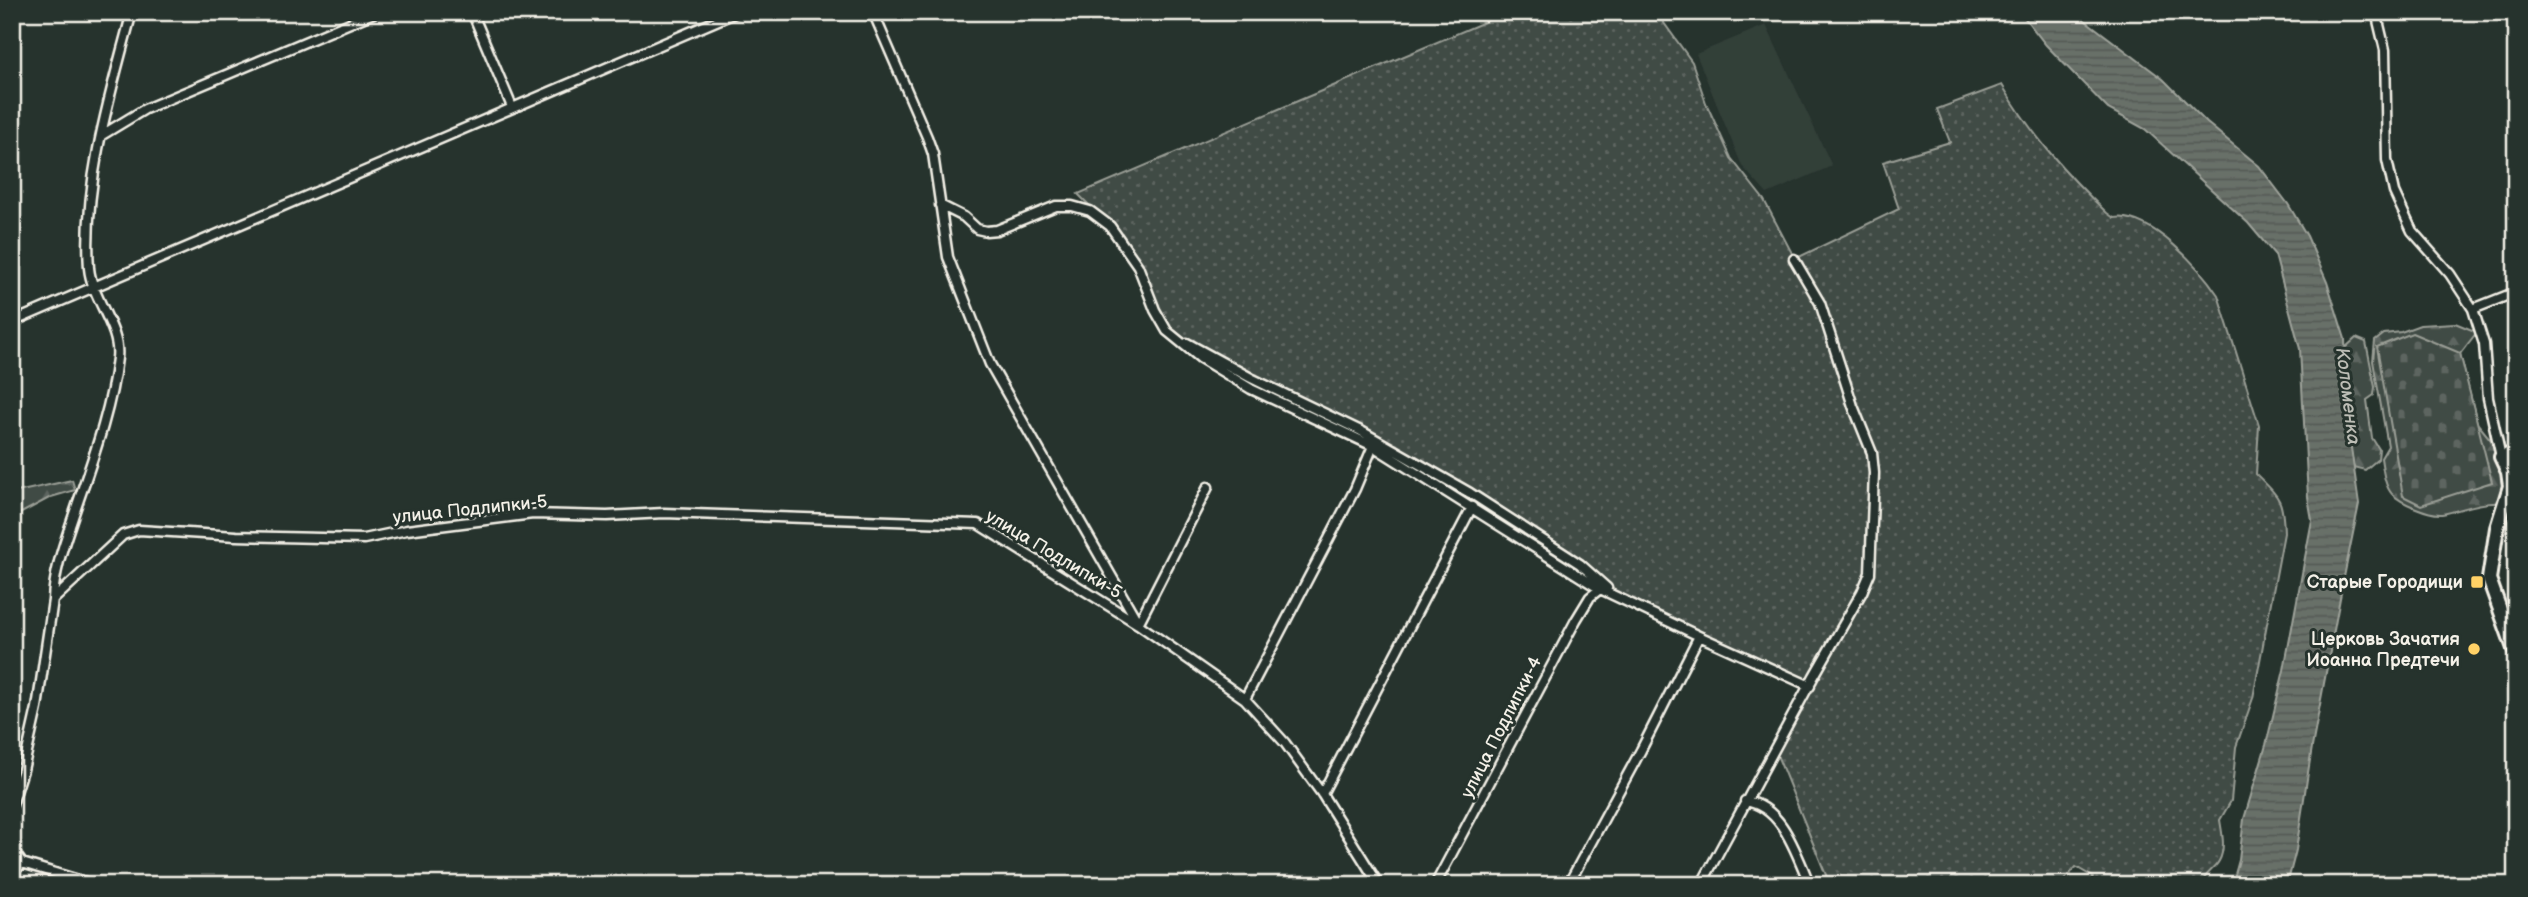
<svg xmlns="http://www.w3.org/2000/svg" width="2528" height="897" font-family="'Balsamiq Sans',sans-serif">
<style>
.built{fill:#333f39}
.forest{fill:url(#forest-firs);stroke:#9a9e96;stroke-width:2}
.cemetery{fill:url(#cemetery-stones);stroke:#9a9e96;stroke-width:2}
.park{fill:url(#park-dots);stroke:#9a9e96;stroke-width:2}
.water{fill:url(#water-rules);stroke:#9fa39b;stroke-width:2}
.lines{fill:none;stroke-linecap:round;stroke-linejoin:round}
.street-casing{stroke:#f4f1e8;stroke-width:13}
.secondary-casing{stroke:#f4f1e8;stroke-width:18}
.street{stroke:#26332d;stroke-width:8}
.secondary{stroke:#26332d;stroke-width:12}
.poi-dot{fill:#ffd166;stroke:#26332d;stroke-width:2.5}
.labels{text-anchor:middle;stroke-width:6;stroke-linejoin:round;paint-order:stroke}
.street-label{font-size:18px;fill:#f4f1e8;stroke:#26332d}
.poi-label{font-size:18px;font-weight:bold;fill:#f4f1e8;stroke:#26332d;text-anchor:end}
.water-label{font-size:19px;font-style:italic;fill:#bcbdb5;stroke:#26332d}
</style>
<defs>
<pattern id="forest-firs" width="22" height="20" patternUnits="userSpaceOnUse" patternTransform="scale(1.75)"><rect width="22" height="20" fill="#414b45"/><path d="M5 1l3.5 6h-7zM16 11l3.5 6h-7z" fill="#5d6560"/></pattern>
<pattern id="cemetery-stones" width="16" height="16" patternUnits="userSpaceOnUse" patternTransform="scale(1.75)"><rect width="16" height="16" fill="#414b45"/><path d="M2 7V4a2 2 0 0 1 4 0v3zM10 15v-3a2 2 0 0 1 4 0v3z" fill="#5d6560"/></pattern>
<pattern id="park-dots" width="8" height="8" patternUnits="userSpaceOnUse" patternTransform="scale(1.75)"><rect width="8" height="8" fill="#414b45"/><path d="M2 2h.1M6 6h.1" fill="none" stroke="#5d6560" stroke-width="1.8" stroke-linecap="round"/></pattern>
<pattern id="water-rules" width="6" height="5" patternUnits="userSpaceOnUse" patternTransform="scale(1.75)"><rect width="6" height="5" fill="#676f68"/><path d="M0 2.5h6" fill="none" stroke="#565a55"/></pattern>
</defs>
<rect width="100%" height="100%" fill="#26332d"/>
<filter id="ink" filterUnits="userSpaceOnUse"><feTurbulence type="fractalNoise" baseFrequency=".0143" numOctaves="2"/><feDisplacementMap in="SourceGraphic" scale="14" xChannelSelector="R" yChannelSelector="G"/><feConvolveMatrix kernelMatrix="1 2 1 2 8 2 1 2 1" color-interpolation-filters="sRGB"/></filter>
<g filter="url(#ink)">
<!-- built -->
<path class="built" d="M1766,25l66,141 -65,28 -25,-28 -46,-112z"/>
<!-- forest -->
<path class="forest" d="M2455,323l22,9 -17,22 17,69 14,17 12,34v17l-8,12c-19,-1 -35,8 -53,11 -13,1 -41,-11 -50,-20 -8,-9 -9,-25 -11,-36l7,-12 -15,-85 2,-20 9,-7 17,-2 19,-7z
M2356,338l10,4 9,45 -1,8 -7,5 5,38 7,11 -1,10 -13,11 -12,-3 -6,-47 -2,-72z
M72,480l3,10 -24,7 -39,21v-25z"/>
<!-- cemetery -->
<path class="cemetery" d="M2412,333l48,20 32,129 -71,23 -18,-9 -26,-149z"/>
<!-- park -->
<path class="park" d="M1508,12h148l36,50 14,41 25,55 33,42 31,59 104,-50 -16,-47 67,-20 -13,-33 65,-24c30,50 63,88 105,128l7,5c36,-6 86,50 104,77l41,130 -3,49c24,24 27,25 28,59l-31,165 -17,49 -5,54 -11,19c2,13 6,28 -1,41 -5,9 -15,13 -18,24h-110l2,-8 -17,-10 -16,18h-230l-55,-135 34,-64 -194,-92 -242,-148 -122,-57 -85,-65 -28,-58 -28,-40 -32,-32z"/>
<!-- water -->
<path class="water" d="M2020,12h54l89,67 44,44 52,43 29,38 19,32 20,46 18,57 2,81 12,84 -15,73 -32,170 -16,103 -9,35h-55l7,-25 5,-41 22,-74 18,-75 28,-150 -4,-23 -8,-148 -25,-94 -27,-32 -103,-94 -37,-20 -62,-64z"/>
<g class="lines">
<defs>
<path id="street" d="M472,12l40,95
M873,12l54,125 6,17 15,103 42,107 147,257
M2376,12l9,38 2,110 7,32 18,39 38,43 23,35 11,35 4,54 13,59
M102,135l43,-26 231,-97
M940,205l24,12 13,12 9,2 11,-1 59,-24h16l18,5 20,15 28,40 17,44 12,21 33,27 51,31 122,57 227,143 99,47 111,50
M2473,309l43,-17
M12,322l725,-310
M1187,343l64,35 110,53 109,62 110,71 27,24
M2501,457l15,-9
M2501,457l15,2
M53,600c1,-29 11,-56 20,-83 17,-51 38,-105 44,-159 4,-29 -25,-59 -28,-90 -6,-85 21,-174 43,-256
M1138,624l70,-137
M1245,699l110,-210 18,-43
M1322,794l150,-287
M1745,801c38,5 51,53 65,84
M12,805l11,-35 14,-62 16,-108 70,-65 16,-5 97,6 128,3 43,-9 126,-16 74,2 57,-3 314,11 160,100 107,75 40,44 37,51 57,91
M12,849l10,14
M12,874l10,-11 73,22
M1435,885l141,-265 14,-23 10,-8
M1568,885l73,-135 58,-114
M1701,885l113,-209 48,-84 8,-19 4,-100 -2,-20 -19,-47 -33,-103 -26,-44"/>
<path id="secondary" d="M2501,457l7,15 2,14 -13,42 -8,51 27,75"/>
</defs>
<!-- street casing -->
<use href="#street" class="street-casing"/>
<!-- secondary casing -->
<use href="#secondary" class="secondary-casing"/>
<!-- street -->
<use href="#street" class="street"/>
<!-- secondary -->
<use href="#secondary" class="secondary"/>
</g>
</g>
<!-- markers -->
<g class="poi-dot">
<rect x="2470" y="575" width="14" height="14" rx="3.5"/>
<circle cx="2474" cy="649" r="7"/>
</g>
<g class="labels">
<!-- street labels -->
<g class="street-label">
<text transform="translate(470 509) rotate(-6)" y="6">улица Подлипки-5</text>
<text transform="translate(1054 554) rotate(31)" y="6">улица Подлипки-5</text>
<text transform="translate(1501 727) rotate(-63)" y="6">улица Подлипки-4</text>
</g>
<!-- poi labels -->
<g class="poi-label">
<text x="2463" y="588">Старые Городищи</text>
<text x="2460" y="645">Церковь Зачатия<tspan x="2460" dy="21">Иоанна Предтечи</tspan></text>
</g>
<!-- water labels -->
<g class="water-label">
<text transform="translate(2349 396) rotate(83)" y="7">Коломенка</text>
</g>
</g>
<!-- margin -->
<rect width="2528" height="897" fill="none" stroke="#26332d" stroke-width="42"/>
<rect x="21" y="21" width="2486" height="855" fill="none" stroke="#f4f1e8" stroke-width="2.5" filter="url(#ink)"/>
</svg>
